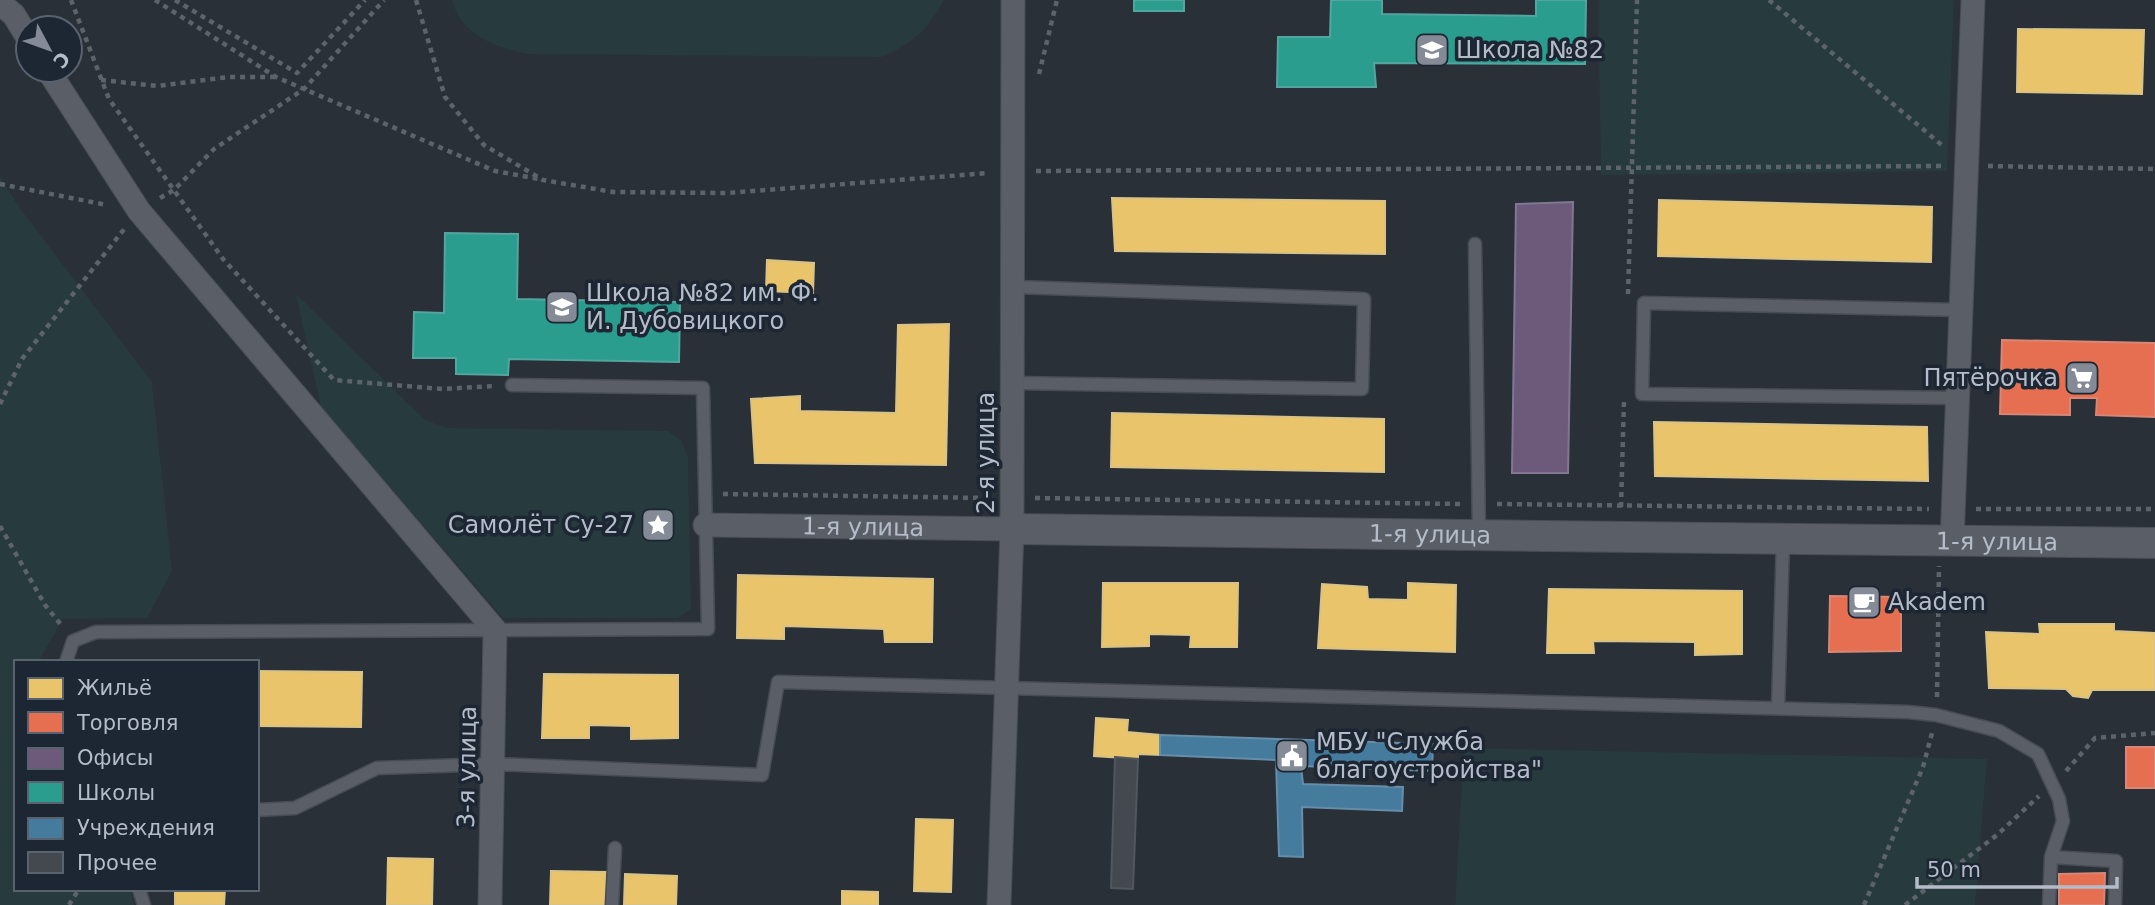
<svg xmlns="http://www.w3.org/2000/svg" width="2155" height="905" font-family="'DejaVu Sans',sans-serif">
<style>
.green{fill:#273a3e}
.homes{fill:#e9c46a;stroke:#d9c286;stroke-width:2}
.shops{fill:#e76f51;stroke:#d88675;stroke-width:2}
.offices{fill:#6d597a;stroke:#827792;stroke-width:2}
.schools{fill:#2a9d8f;stroke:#53a6a0;stroke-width:2}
.public{fill:#457b9d;stroke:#668eaa;stroke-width:2}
.building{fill:#444950;stroke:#52575f;stroke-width:2}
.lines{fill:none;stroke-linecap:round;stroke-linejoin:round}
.service-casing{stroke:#484c53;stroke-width:15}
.minor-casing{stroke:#484c53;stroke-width:25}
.tertiary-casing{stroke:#484c53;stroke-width:32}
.path{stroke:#5d636a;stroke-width:4.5;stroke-dasharray:5 5;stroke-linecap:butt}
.service{stroke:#5a5e66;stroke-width:12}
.minor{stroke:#5a5e66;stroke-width:23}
.tertiary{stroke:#5a5e66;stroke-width:30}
.labels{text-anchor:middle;stroke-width:7;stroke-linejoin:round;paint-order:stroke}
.poi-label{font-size:24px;fill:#b4bcc9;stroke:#1d2633;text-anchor:start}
.street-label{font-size:24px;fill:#b4bcc9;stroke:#1d2633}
</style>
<rect width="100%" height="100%" fill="#2a3038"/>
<!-- green -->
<path class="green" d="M452,0h492c-18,31 -30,43 -63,57l-353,-3c-32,-7 -67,-18 -76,-54z
M1598,0h356l-7,171 -346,4z
M0,177l19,30 133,175 20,189 -25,47 -84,1 -25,43h-22v227h114l4,16h-134z
M296,294l129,126 23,8 220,3 13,9 7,17 3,152 -13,9h-175l-182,-211z
M1464,748l523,11 -12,146h-520z"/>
<!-- homes -->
<path class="homes" d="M2018,29l126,1 -2,64 -125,-2z
M1112,198l273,3v53l-270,-3z
M1659,200l273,7 -1,55 -273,-6z
M767,260l47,3 -1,30 -47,-2z
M949,324l-3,141 -191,-2 -4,-64 49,-3v15l96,2 2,-88z
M1112,413l272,6v53l-273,-5z
M1654,422l273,5 1,54 -273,-5z
M738,575l195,4 -1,63h-47l-1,-13 -100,-3v13l-47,-1z
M1103,583h135l-1,64h-47l1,-12 -42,-1v12l-47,1z
M1408,583l48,2 -1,67 -137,-4 4,-64 45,3 1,12 40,1z
M1549,589l193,2v63l-47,1v-13l-102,-1 1,12h-47z
M2039,624h75v7l41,2v57h-63l-4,8 -15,-2 -7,-7 -77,-1 -3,-56 54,2z
M257,671l105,1 -1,55 -104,-1z
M544,674l134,1v63l-47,1v-13l-42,-1v13h-47z
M1096,718l32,2 -1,12 33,3v20l-22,-1v5l-44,-3z
M916,819l37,1 -2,72 -37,-1z
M388,858l45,1 -1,46h-45z
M551,871l55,1 -1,33h-55z
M625,874l52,2 -1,29h-52z
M175,889h50l-1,16h-49z
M842,891l36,1v13h-36z"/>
<!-- shops -->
<path class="shops" d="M2002,340l153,3v74l-59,-2 1,-17h-27v17l-70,-1z
M1830,596l71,1v54l-72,1z
M2126,747h29v41h-29z
M2105,873l-1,32h-45v-31z"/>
<!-- offices -->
<path class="offices" d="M1573,202l-5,271h-56l4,-269z"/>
<!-- schools -->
<path class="schools" d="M1134,0h50v11h-50z
M1331,0h51v14l154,2v-16h50l-1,64 -211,-1 2,24h-99l1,-50h52z
M445,233l73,1 -1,65 163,3 -1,60 -170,-3 -1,16 -52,-1v-16h-43l1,-46 30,1z"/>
<!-- public -->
<path class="public" d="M1160,735l273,9 -1,27 -131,-5 2,18 100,3 -1,24 -100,-4 1,50 -24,-1 -3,-96 -116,-5z"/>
<!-- building -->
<path class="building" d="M1115,757l23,2 -5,130 -22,-1z"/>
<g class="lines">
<defs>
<path id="service" d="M1475,244l4,291
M1012,383l350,6 2,-90 -351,-12
M1957,398l-315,-4 2,-91 317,7
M66,662l7,-21 23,-9 612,-3 -5,-241 -191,-3
M1778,708l5,-167
M257,810l38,-2 82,-40 117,-4 268,11 16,-93 1130,30 28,3 63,16 39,23 21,45 4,22 -12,36 -2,48
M2051,857l65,4 -1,44
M139,889l5,16
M612,905l3,-57"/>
<g id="minor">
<path d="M0,3l14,12 14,23"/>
<path d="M48,70l91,141 356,419 -5,275"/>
<path id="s1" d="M705,525l307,4"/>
<path d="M1952,542l21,-542"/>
<path d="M999,905l13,-376 1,-529"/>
</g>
<g id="tertiary">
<path id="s2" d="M1012,529c381,4 762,12 1143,14"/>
</g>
</defs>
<!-- service casing -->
<use href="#service" class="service-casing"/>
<!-- minor casing -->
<use href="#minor" class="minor-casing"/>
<!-- tertiary casing -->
<use href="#tertiary" class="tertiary-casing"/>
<!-- path -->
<path class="path" d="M71,0l38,99 114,160 111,121 108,9 52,-3
M155,0l121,77 219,94 44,8
M175,0l122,73 68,-73
M416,0l29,97 39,48 59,35 70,12 114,1 262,-20
M1769,0l174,146
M1039,74l18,-74
M101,80l56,6 72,-9h46
M1988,166l167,3
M1036,171l908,-5
M0,184l107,21
M160,198l14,-8 40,-41 90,-60 80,-89
M1628,294l9,-294
M0,404l22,-45 103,-131
M723,494l264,4
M1035,498l425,6
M1497,504l432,5
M1621,507l3,-107
M1976,509h179
M0,526l45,79 17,21
M1937,697l2,-131
M2066,771l29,-33 60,-5
M69,905l10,-16
M1864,905l59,-138 9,-34
M1905,905l92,-70 42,-39"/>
<!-- service -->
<use href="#service" class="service"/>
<!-- minor -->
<use href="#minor" class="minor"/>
<!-- tertiary -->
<use href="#tertiary" class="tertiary"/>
</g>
<!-- icons -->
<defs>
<symbol id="school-square" viewBox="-11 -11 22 22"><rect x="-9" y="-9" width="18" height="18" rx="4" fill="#848b96" stroke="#1d2633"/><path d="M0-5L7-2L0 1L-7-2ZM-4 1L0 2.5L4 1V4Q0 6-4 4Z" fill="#fff"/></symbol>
<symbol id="supermarket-square" viewBox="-11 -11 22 22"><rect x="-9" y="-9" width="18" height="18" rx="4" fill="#848b96" stroke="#1d2633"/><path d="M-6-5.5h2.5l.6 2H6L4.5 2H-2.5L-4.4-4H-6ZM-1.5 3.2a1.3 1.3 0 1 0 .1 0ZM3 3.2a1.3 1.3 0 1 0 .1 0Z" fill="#fff"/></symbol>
<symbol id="sight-square" viewBox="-11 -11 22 22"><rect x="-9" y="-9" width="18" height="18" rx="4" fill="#848b96" stroke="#1d2633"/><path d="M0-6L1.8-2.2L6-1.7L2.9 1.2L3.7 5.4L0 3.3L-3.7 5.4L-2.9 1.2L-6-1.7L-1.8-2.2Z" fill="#fff"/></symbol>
<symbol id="cafe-square" viewBox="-11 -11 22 22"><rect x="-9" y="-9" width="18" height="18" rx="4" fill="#848b96" stroke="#1d2633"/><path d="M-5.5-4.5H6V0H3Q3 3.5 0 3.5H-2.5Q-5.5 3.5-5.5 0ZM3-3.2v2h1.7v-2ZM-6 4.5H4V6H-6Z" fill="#fff"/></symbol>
<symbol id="civic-square" viewBox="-11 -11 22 22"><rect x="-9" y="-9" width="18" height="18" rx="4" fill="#848b96" stroke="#1d2633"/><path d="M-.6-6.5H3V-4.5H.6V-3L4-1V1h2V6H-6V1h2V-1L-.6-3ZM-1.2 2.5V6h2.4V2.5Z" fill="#fff"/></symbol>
</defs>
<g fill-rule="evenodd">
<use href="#school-square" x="1413" y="31" width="38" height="38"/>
<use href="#school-square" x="543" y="288" width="38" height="38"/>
<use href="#supermarket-square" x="2063" y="359" width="38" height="38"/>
<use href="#sight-square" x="639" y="506" width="38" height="38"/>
<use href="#cafe-square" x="1845" y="583" width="38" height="38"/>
<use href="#civic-square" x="1273" y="737" width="38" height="38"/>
</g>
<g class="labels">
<!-- poi labels -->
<g class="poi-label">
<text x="1456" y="58">Школа №82</text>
<text x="586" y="301">Школа №82 им. Ф.<tspan x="586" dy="28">И. Дубовицкого</tspan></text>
<text x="2058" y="386" text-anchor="end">Пятёрочка</text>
<text x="634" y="533" text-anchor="end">Самолёт Су-27</text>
<text x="1888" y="610">Akadem</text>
<text x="1316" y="750">МБУ "Служба<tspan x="1316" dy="28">благоустройства"</tspan></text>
</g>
<!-- street labels -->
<g class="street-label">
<text transform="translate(986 453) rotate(-90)" y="8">2-я улица</text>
<text dy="8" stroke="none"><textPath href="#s1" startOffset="158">1-я улица</textPath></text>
<text dy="8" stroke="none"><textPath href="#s2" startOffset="418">1-я улица</textPath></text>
<text dy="8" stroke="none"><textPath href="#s2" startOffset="985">1-я улица</textPath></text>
<text transform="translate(467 767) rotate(-89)" y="8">3-я улица</text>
</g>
</g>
<!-- legend -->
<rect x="14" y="660" width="245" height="231" fill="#1d2633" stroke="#59626f" stroke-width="2"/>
<rect x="28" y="678" width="35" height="21" fill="#e9c46a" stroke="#59626f" stroke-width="2"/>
<text x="77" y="695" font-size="21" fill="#b4bcc9">Жильё</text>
<rect x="28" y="712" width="35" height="21" fill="#e76f51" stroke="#59626f" stroke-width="2"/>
<text x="77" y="730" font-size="21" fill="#b4bcc9">Торговля</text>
<rect x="28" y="748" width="35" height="21" fill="#6d597a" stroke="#59626f" stroke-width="2"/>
<text x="77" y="765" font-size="21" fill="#b4bcc9">Офисы</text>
<rect x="28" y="782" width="35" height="21" fill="#2a9d8f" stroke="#59626f" stroke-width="2"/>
<text x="77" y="800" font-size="21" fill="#b4bcc9">Школы</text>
<rect x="28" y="818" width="35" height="21" fill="#457b9d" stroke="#59626f" stroke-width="2"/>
<text x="77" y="835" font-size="21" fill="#b4bcc9">Учреждения</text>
<rect x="28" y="852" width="35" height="21" fill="#444950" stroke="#59626f" stroke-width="2"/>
<text x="77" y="870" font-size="21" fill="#b4bcc9">Прочее</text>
<!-- north arrow -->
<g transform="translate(49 49) rotate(131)"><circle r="33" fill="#1d2633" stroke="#59626f" stroke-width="2"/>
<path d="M0-5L12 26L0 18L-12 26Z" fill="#848b96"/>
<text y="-10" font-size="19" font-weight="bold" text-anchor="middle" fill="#b4bcc9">С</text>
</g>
<!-- scale -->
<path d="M1917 877v10h200v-10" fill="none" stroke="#b4bcc9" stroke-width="3.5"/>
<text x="1927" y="877" font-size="21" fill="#b4bcc9" stroke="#1d2633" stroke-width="5" paint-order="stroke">50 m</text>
</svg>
